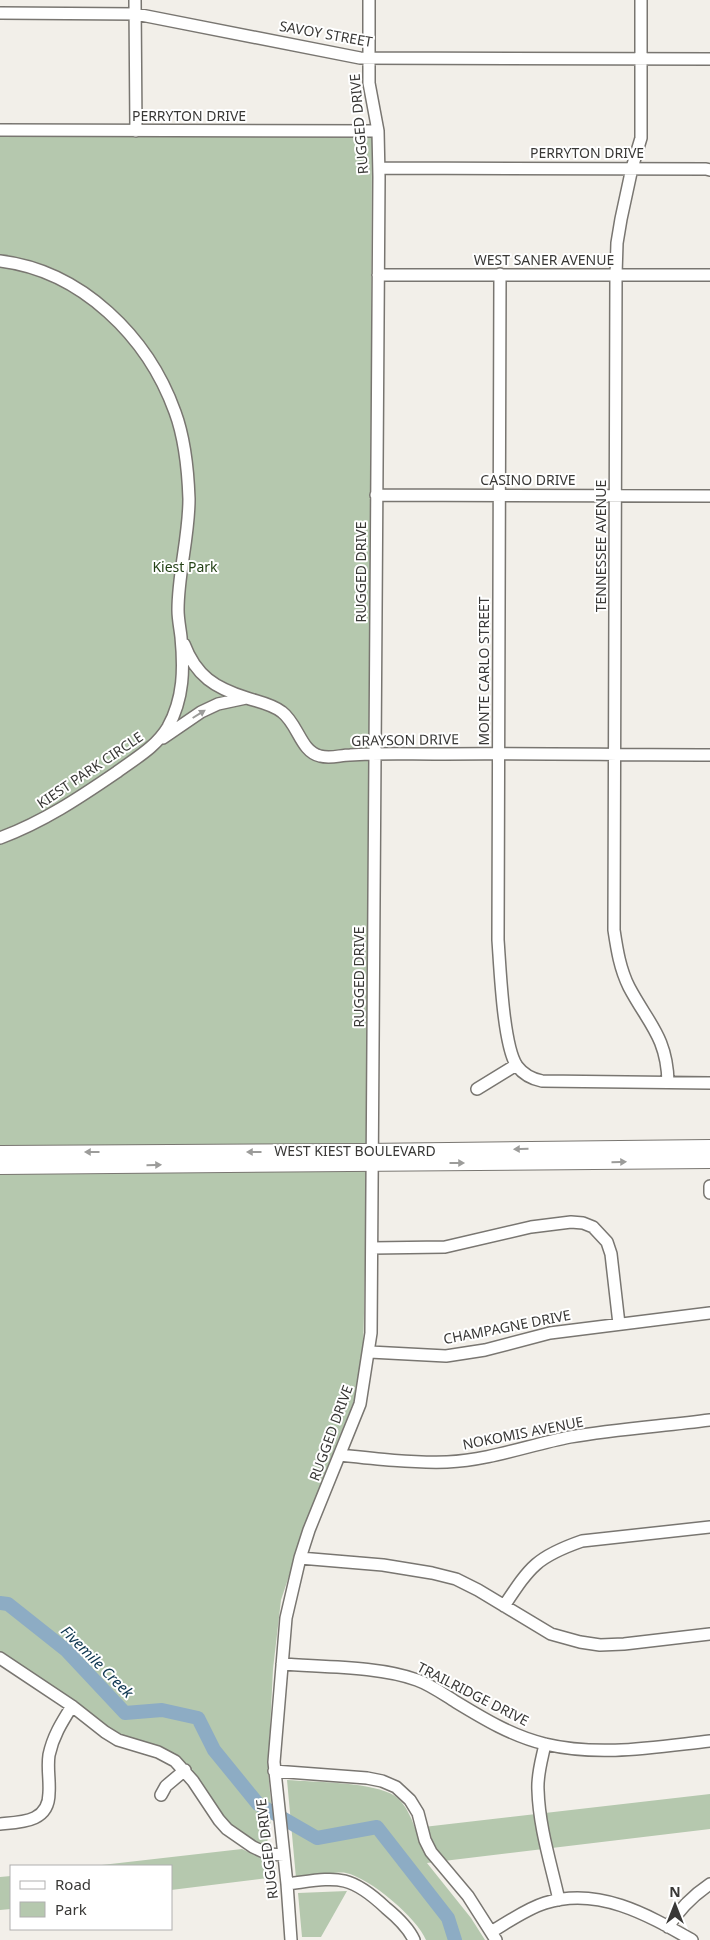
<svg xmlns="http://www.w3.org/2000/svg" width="710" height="1940" font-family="'Noto Sans',sans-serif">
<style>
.green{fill:#b5c8ae}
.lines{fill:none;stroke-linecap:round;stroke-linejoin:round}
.river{stroke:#8dacc4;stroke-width:14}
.minor-casing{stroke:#797671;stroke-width:14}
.major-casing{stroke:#797671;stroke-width:16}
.minor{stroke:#fff;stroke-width:11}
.major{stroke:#fff;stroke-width:14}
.oneway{fill:#9c9c9a}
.labels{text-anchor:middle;stroke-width:4;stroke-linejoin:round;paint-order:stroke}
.street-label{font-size:14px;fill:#393836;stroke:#fff}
.park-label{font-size:14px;fill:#244216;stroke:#fff}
.water-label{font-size:15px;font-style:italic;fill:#0d354f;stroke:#fff}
</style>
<rect width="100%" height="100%" fill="#f2efe9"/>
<!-- green -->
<path class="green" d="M0,134h365l7,4 -4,1009 -5,208 -8,43 -40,100 -34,102 -8,69 -5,102 4,42 -6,36 -41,-29 -45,-62 -60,-23 -106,-75 -14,-6z
M287,1780c26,2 88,2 108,16 10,7 16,21 20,32l295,-34v35l-283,34 44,55 14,22h-59c-9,-22 -56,-62 -80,-67 -9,-2 -39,4 -50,5z
M242,1849l33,16 1,12 -105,13v-24h-78z
M11,1876v33l-11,1v-33z
M347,1891l-26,46h-19l-4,-44z"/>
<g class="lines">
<!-- river -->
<path class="river" d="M0,1603l8,1 58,46 59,63 37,-3 36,8 16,32 44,54 59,34 60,-11 71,91 7,22"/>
<defs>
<path id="minor" d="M135,0l1,131
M641,0v138l-9,30 -11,51 -4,24 -1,32 -2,655c3,20 6,39 15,57 19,36 38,50 39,95
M0,13l136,1 224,44 350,1
M0,130l378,1
M379,168l327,1 4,1
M0,261c82,10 148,76 175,151 10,27 13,58 14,87 0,38 -11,74 -11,111 0,9 2,18 3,27 3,31 3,61 -13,90 -12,20 -32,31 -51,45 -38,26 -74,50 -117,66
M500,274l-2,666c2,26 5,106 19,126 6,8 15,13 25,15l168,2
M378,275h332
M376,495l334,1
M184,644c12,32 31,44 63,54 12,4 25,6 35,14 16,12 19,40 38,44 11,3 20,-1 30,-1 28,-2 56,-1 84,-1 92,-1 184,1 276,1
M163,738l38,-26 17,-8 28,-6
M477,1089l39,-24
M710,1186v7
M372,1248l73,-1 86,-20 40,-5 12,1 10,4 14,15 4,12 8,70
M370,1352l76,4 39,-6 65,-17 160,-20
M340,1455c36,4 72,8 107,7 43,-2 82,-17 123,-25 46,-8 94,-11 140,-17
M300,1558l83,7 49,8 24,6 22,11 73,44 29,8 20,3 24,-1 86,-10
M504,1606c26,-39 32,-49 78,-65l128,-14
M0,1658l72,48 33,26 13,8 40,12 17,9 18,20 26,39 8,9 26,18 15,7 16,1
M282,1664c40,3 98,2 135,16 14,5 26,14 39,22 28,17 56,34 89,42 55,13 110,3 165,-3
M545,1744c-3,15 -8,30 -7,46 1,37 13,74 21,110
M274,1771l93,7 15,3 14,6 14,13 8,13 7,27 6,12 37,44 28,44
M161,1795l5,-9 19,-16
M0,1824c22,-2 49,-2 49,-31 1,-13 -2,-25 0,-38 4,-19 13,-33 23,-49
M287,1884c49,-6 61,-12 99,24 11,9 22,19 28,32
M668,1927c12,-19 24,-31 42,-43
M491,1932c17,-10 35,-23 54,-29 53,-17 103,12 147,37
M291,1940l-4,-56 -13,-122 12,-144 14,-60 9,-28 51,-126 11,-71 8,-1156 -1,-46 -9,-48v-83"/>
<path id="major" d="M0,1153l364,-2 346,-4
M0,1167l710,-6"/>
</defs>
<!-- minor casing -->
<use href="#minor" class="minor-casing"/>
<!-- major casing -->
<use href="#major" class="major-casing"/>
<!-- minor -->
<use href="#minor" class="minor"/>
<!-- major -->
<use href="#major" class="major"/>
</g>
<!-- one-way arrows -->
<defs><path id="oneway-solid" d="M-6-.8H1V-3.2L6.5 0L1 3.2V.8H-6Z" transform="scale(1.25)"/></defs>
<g class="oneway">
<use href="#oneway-solid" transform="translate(199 714) rotate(-32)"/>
<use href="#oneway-solid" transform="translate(521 1149) rotate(179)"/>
<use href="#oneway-solid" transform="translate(92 1152) rotate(180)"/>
<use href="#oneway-solid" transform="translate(254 1152) rotate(180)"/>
<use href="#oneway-solid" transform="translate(619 1162) rotate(-1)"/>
<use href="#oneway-solid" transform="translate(457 1163)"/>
<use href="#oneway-solid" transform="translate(154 1165) rotate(-1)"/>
</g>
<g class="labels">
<!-- street labels -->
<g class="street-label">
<text transform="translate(326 34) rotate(10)" y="5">SAVOY STREET</text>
<text x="189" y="121">PERRYTON DRIVE</text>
<text transform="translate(359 124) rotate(-95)" y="5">RUGGED DRIVE</text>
<text x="587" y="158">PERRYTON DRIVE</text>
<text x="544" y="265">WEST SANER AVENUE</text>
<text x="528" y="485">CASINO DRIVE</text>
<text transform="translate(601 546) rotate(-90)" y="5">TENNESSEE AVENUE</text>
<text transform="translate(361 572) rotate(-90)" y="5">RUGGED DRIVE</text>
<text transform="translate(484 671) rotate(-90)" y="5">MONTE CARLO STREET</text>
<text transform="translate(405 740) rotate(-1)" y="5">GRAYSON DRIVE</text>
<text transform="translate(90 770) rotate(-34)" y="5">KIEST PARK CIRCLE</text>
<text transform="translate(359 977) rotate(-90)" y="5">RUGGED DRIVE</text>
<text x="355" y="1156">WEST KIEST BOULEVARD</text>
<text transform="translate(507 1327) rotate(-11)" y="5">CHAMPAGNE DRIVE</text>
<text transform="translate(331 1433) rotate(-70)" y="5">RUGGED DRIVE</text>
<text transform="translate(523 1433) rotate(-11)" y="5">NOKOMIS AVENUE</text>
<text transform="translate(473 1694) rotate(27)" y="5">TRAILRIDGE DRIVE</text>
<text transform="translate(267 1849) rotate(-97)" y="5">RUGGED DRIVE</text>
</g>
<!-- park labels -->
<g class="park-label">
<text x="185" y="572">Kiest Park</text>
</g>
<!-- water labels -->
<g class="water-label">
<text transform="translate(97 1662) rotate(45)" y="5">Fivemile Creek</text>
</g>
</g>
<!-- legend -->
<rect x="10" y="1865" width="162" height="65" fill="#ffffff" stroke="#b0afaf"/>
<rect x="20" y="1881" width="25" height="8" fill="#ffffff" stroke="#b0afaf"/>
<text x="55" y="1890" font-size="15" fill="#393836">Road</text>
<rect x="20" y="1902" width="25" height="15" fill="#b5c8ae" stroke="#b0afaf"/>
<text x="55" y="1915" font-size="15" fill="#393836">Park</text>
<!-- north arrow -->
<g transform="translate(675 1905)" stroke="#ffffff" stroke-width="4" paint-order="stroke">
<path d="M0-4L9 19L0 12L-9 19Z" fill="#393836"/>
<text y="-8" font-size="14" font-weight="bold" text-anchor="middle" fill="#393836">N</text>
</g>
</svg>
